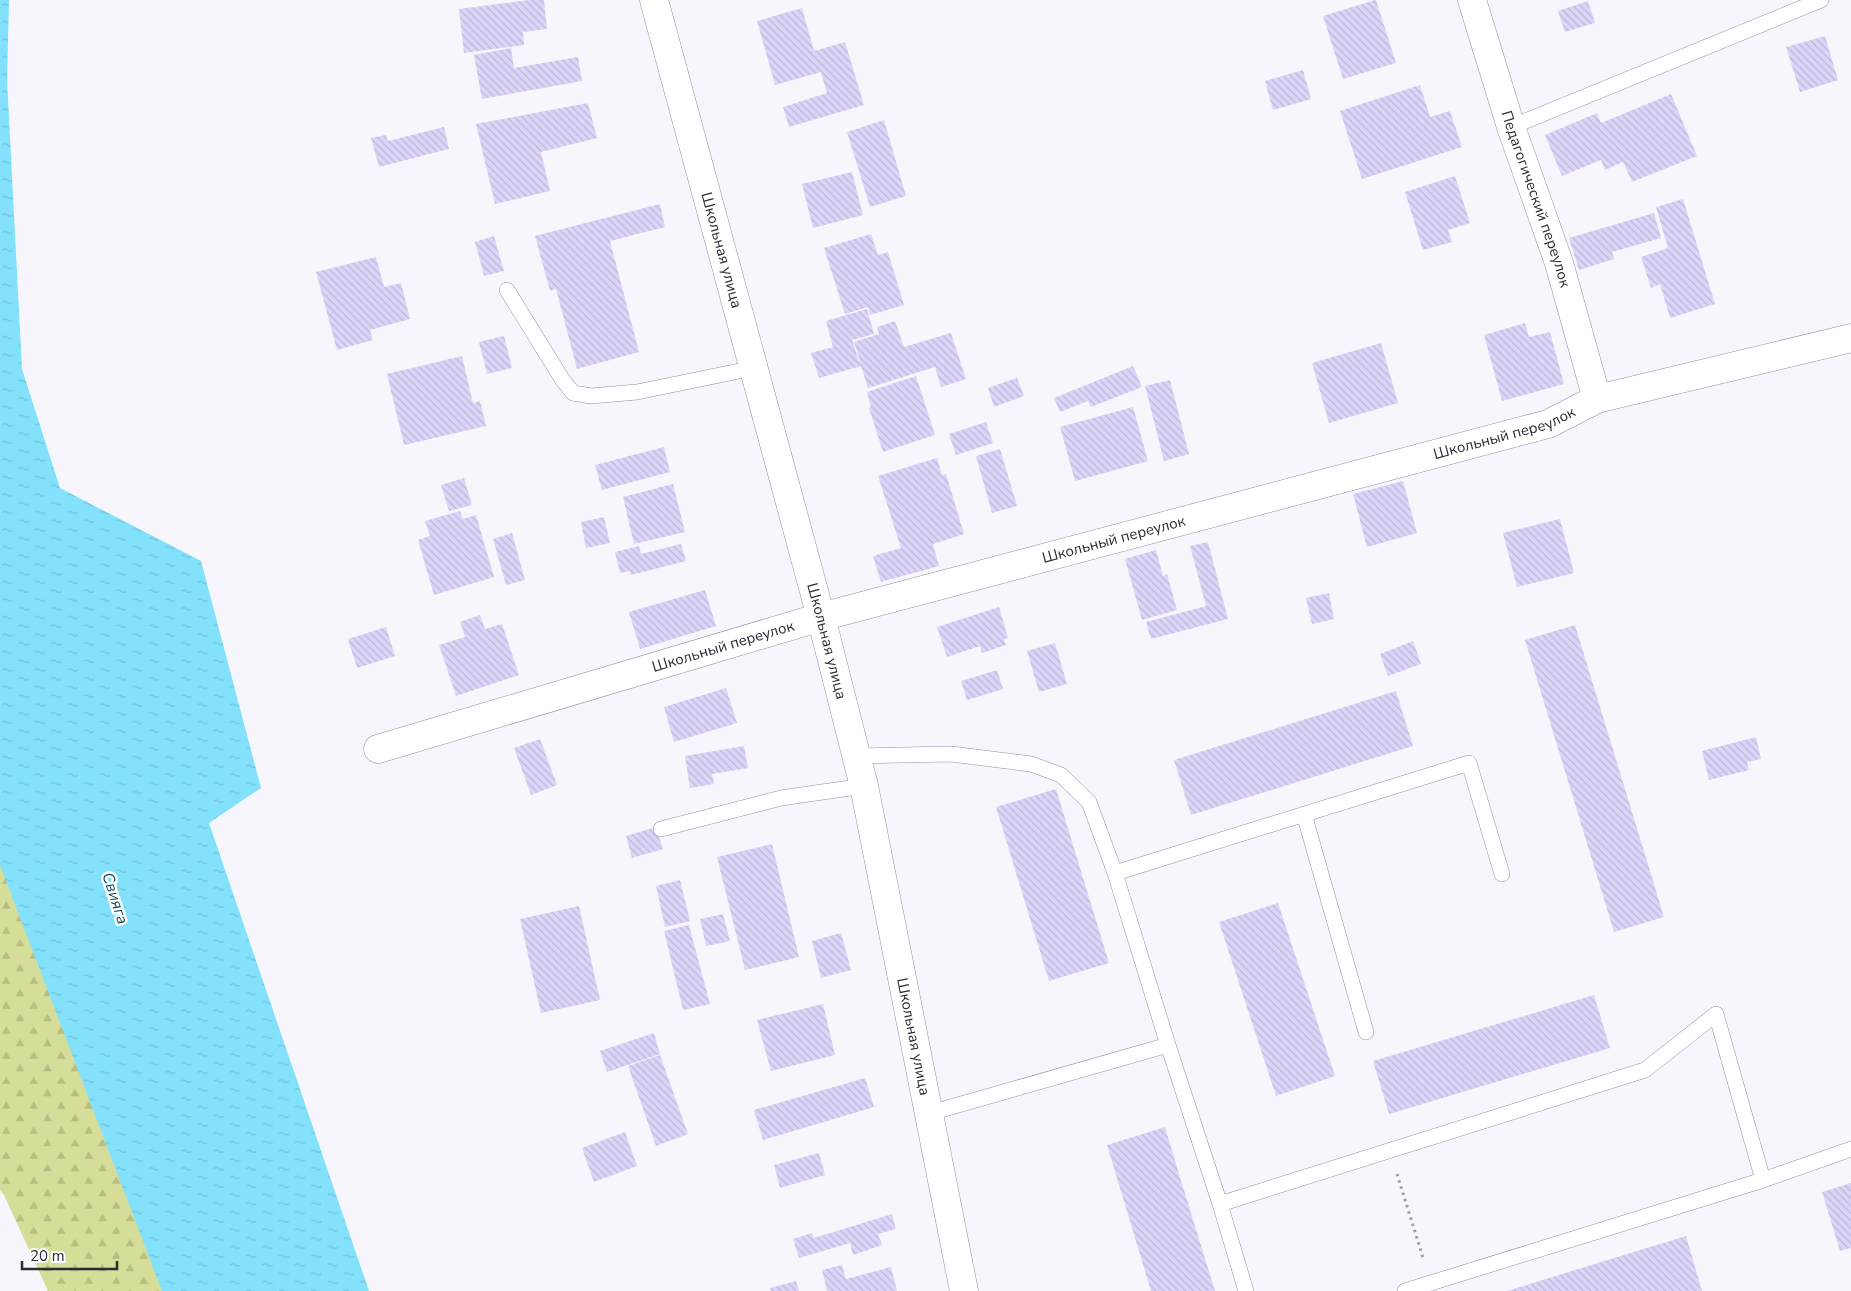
<svg xmlns="http://www.w3.org/2000/svg" width="1851" height="1291" font-family="'Nunito Sans',sans-serif">
<style>
.forest{fill:url(#forest-firs)}
.water{fill:url(#water-ripples)}
.building{fill:url(#building-back-hatch)}
.lines{fill:none;stroke-linecap:round;stroke-linejoin:round}
.service-casing{stroke:#948ea9;stroke-width:16}
.minor-casing{stroke:#948ea9;stroke-width:29}
.path{stroke:#a09fa7;stroke-width:3;stroke-dasharray:2.5 4;stroke-linecap:butt}
.service{stroke:#fff;stroke-width:15}
.minor{stroke:#fff;stroke-width:28}
.labels{text-anchor:middle;stroke-width:5;stroke-linejoin:round;paint-order:stroke}
.street-label{font-size:15px;fill:#2c2a35;stroke:#fff}
.water-label{font-size:16px;font-style:italic;fill:#0f4856;stroke:#fff}
</style>
<defs>
<pattern id="forest-firs" width="22" height="20" patternUnits="userSpaceOnUse" patternTransform="scale(1.25)"><rect width="22" height="20" fill="#d5dd98"/><path d="M5 1l3.5 6h-7zM16 11l3.5 6h-7z" fill="#b7be84"/></pattern>
<pattern id="water-ripples" width="26" height="14" patternUnits="userSpaceOnUse" patternTransform="scale(1.25)"><rect width="26" height="14" fill="#83e1fc"/><path d="M2 4q2-2 4 0t4 0M15 11q2-2 4 0t4 0" fill="none" stroke="#71c1d9"/></pattern>
<pattern id="building-back-hatch" width="6" height="6" patternUnits="userSpaceOnUse" patternTransform="scale(1.25)"><rect width="6" height="6" fill="#ddd5f9"/><path d="M-1 5l2 2M0 0l6 6M5-1l2 2" fill="none" stroke="#beb7d6"/></pattern>
</defs>
<rect width="100%" height="100%" fill="#f7f6fc"/>
<!-- forest -->
<path class="forest" d="M0,792l164,499h-116l-44,-96 -4,-5z"/>
<!-- water -->
<path class="water" d="M0,0h9l-2,80 15,289 38,119 141,73 60,227 -52,35 160,468h-207l-162,-426z"/>
<!-- building -->
<path class="building" d="M530,0h14l3,29 -24,3 1,13 -60,8 -5,-44z
M1375,0h1l20,63 -53,16 -20,-63z
M1588,1l7,22 -30,9 -7,-21z
M802,8l12,43 31,-9 19,63 -75,22 -6,-20 44,-14 -6,-21 -46,13 -18,-64z
M1825,36l13,44 -38,12 -14,-45z
M511,48l3,20 64,-11 4,24 -100,18 -8,-44z
M1303,70l8,29 -38,11 -8,-29z
M1420,85l10,32 20,-6 12,36 -100,32 -22,-68z
M1671,94l26,62 -65,26 -9,-20 -18,8 -4,-10 -39,16 -17,-41 52,-22 4,10z
M588,103l9,35 -56,14 9,39 -55,13 -19,-80z
M884,120l22,76 -36,11 -23,-75z
M444,127l5,22 -70,18 -8,-29 15,-3 2,6z
M852,172l11,43 -50,13 -11,-44z
M1455,176l15,47 -22,7 4,12 -29,8 -18,-58z
M1683,199l32,105 -45,14 -10,-34 -9,4 -10,-31 27,-9 -12,-41z
M660,204l5,23 -55,14 29,111 -62,17 -21,-80 -6,2 -15,-55z
M1654,213l7,25 -49,14 2,7 -35,11 -10,-32z
M871,234l7,21 10,-3 16,53 -34,10 -2,-8 -23,7 -21,-66z
M494,236l10,35 -20,5 -9,-34z
M376,257l8,30 17,-4 9,36 -40,11 3,10 -36,10 -21,-78z
M867,309l7,25 -22,6 7,21h1l-6,-19 25,-8 -2,-7 18,-6 9,26 47,-14 15,46 -25,8 -6,-20 -67,21 -7,-22 -42,12 -8,-25 22,-6 -7,-26z
M1525,323l4,14 21,-5 14,52 -62,17 -18,-66z
M504,336l8,32 -25,6 -8,-32z
M1381,343l17,60 -69,20 -17,-60z
M462,356l11,47 7,-2 6,25 -82,19 -17,-71z
M1133,366l9,21 -51,20 -3,-6 -28,11 -6,-14z
M916,376l19,59 -52,17 -14,-44 2,-1 -4,-15z
M1017,378l7,18 -30,11 -6,-19z
M1170,380l19,74 -25,7 -19,-75z
M1133,407l15,54 -73,20 -15,-54z
M986,422l7,21 -37,12 -7,-21z
M664,447l6,25 -68,18 -7,-25z
M1000,449l17,57 -25,7 -16,-57z
M937,458l5,17 4,-1 18,60 -31,10 6,22 -58,16 -8,-26 28,-8 -23,-72z
M464,478l8,27 -23,6 -8,-26z
M1403,481l14,52 -50,14 -14,-53z
M673,484l12,48 -51,12 -11,-47z
M460,511l3,8 13,-4 18,62 -60,18 -16,-55 12,-4 -5,-15z
M604,517l6,26 -24,5 -5,-26z
M1560,519l14,54 -57,14 -14,-54z
M512,533l13,47 -19,5 -13,-46z
M1208,542l20,77 -77,20 -5,-17 60,-16 -16,-60z
M681,544l5,17 -55,14 -1,-4 -10,2 -5,-21 24,-6 2,8z
M1156,550l7,26 4,-2 10,36 -35,10 -17,-61z
M705,590l11,36 -76,23 -11,-37z
M1329,593l5,26 -22,5 -6,-26z
M999,607l9,31 -4,1 2,6 -24,8 -2,-7 -33,11 -10,-30z
M480,615l5,14 17,-5 17,51 -63,21 -17,-51 26,-8 -5,-15z
M1575,625l89,292 -50,15 -89,-292z
M386,627l9,29 -38,12 -9,-29z
M1413,641l8,23 -33,12 -8,-22z
M1055,643l12,41 -28,8 -12,-41z
M997,670l6,19 -36,11 -6,-19z
M726,688l11,35 -63,19 -10,-35z
M1396,691l17,55 -222,69 -17,-55z
M1756,737l5,22 -14,3 2,8 -40,10 -7,-29z
M540,739l17,46 -26,10 -17,-47z
M744,746l4,22 -36,6 2,10 -24,4 -5,-32z
M1056,789l53,174 -60,18 -53,-174z
M656,827l7,22 -31,9 -6,-22z
M772,844l27,113 -54,13 -28,-113z
M680,880l10,41 -25,6 -9,-41z
M1278,903l57,173 -59,20 -57,-174z
M579,906l21,94 -59,13 -21,-94z
M723,914l7,27 -24,5 -6,-27z
M689,925l21,79 -27,6 -19,-79z
M841,933l10,37 -30,8 -9,-37z
M1594,995l16,53 -221,66 -16,-53z
M823,1004l12,51 -64,16 -14,-51z
M654,1033l6,21 -53,18 -7,-21z
M660,1055l28,79 -32,12 -28,-80z
M865,1078l9,29 -111,33 -9,-30z
M1165,1127l14,47 36,117h-64l-44,-146z
M625,1132l12,34 -43,16 -12,-34z
M819,1153l6,22 -45,13 -6,-23z
M1851,1183v65l-11,3 -18,-59z
M892,1214l4,15 -18,5 4,11 -29,10 -3,-12 -51,15 -6,-19 19,-6 2,5z
M1686,1236l16,55h-195l68,-21z
M842,1265l4,14 45,-12 6,24h-70l-5,-21z
M796,1281l3,10h-28l-1,-3z"/>
<g class="lines">
<defs>
<path id="service" d="M1511,127l310,-127
M507,290l55,89 11,14 18,3 46,-4 117,-24
M856,756l95,-2 80,10 30,11 28,27 26,71 53,172
M1304,814l62,218
M661,829l120,-31 83,-12
M1115,873l354,-110 33,111
M930,1113l238,-68 52,159 26,87
M1220,1204l425,-134 71,-56 47,166
M1405,1291l358,-111 88,-31"/>
<g id="minor">
<path id="s1" d="M654,0l167,617 43,169 100,505"/>
<path id="s2" d="M1472,0l39,127 48,136 38,136"/>
<path id="s3" d="M378,749l443,-132 727,-193 49,-25 254,-61"/>
</g>
</defs>
<!-- service casing -->
<use href="#service" class="service-casing"/>
<!-- minor casing -->
<use href="#minor" class="minor-casing"/>
<!-- path -->
<path class="path" d="M1397,1174l27,87"/>
<!-- service -->
<use href="#service" class="service"/>
<!-- minor -->
<use href="#minor" class="minor"/>
</g>
<g class="labels">
<!-- street labels -->
<g class="street-label">
<text dy="5" stroke="none"><textPath href="#s2" startOffset="209">Педагогический переулок</textPath></text>
<text dy="5" stroke="none"><textPath href="#s1" startOffset="259">Школьная улица</textPath></text>
<text dy="5" stroke="none"><textPath href="#s3" startOffset="1170">Школьный переулок</textPath></text>
<text dy="5" stroke="none"><textPath href="#s3" startOffset="765">Школьный переулок</textPath></text>
<text dy="5" stroke="none"><textPath href="#s1" startOffset="664">Школьная улица</textPath></text>
<text dy="5" stroke="none"><textPath href="#s3" startOffset="360">Школьный переулок</textPath></text>
<text dy="5" stroke="none"><textPath href="#s1" startOffset="1069">Школьная улица</textPath></text>
</g>
<!-- water labels -->
<g class="water-label">
<text transform="translate(116 898) rotate(72)" y="6">Свияга</text>
</g>
</g>
<!-- scale -->
<path d="M22 1261v8h95v-8" fill="none" stroke="#2c2a35" stroke-width="2.5"/>
<text x="30" y="1261" font-size="15" fill="#2c2a35" stroke="#ffffff" stroke-width="4" paint-order="stroke">20 m</text>
</svg>
